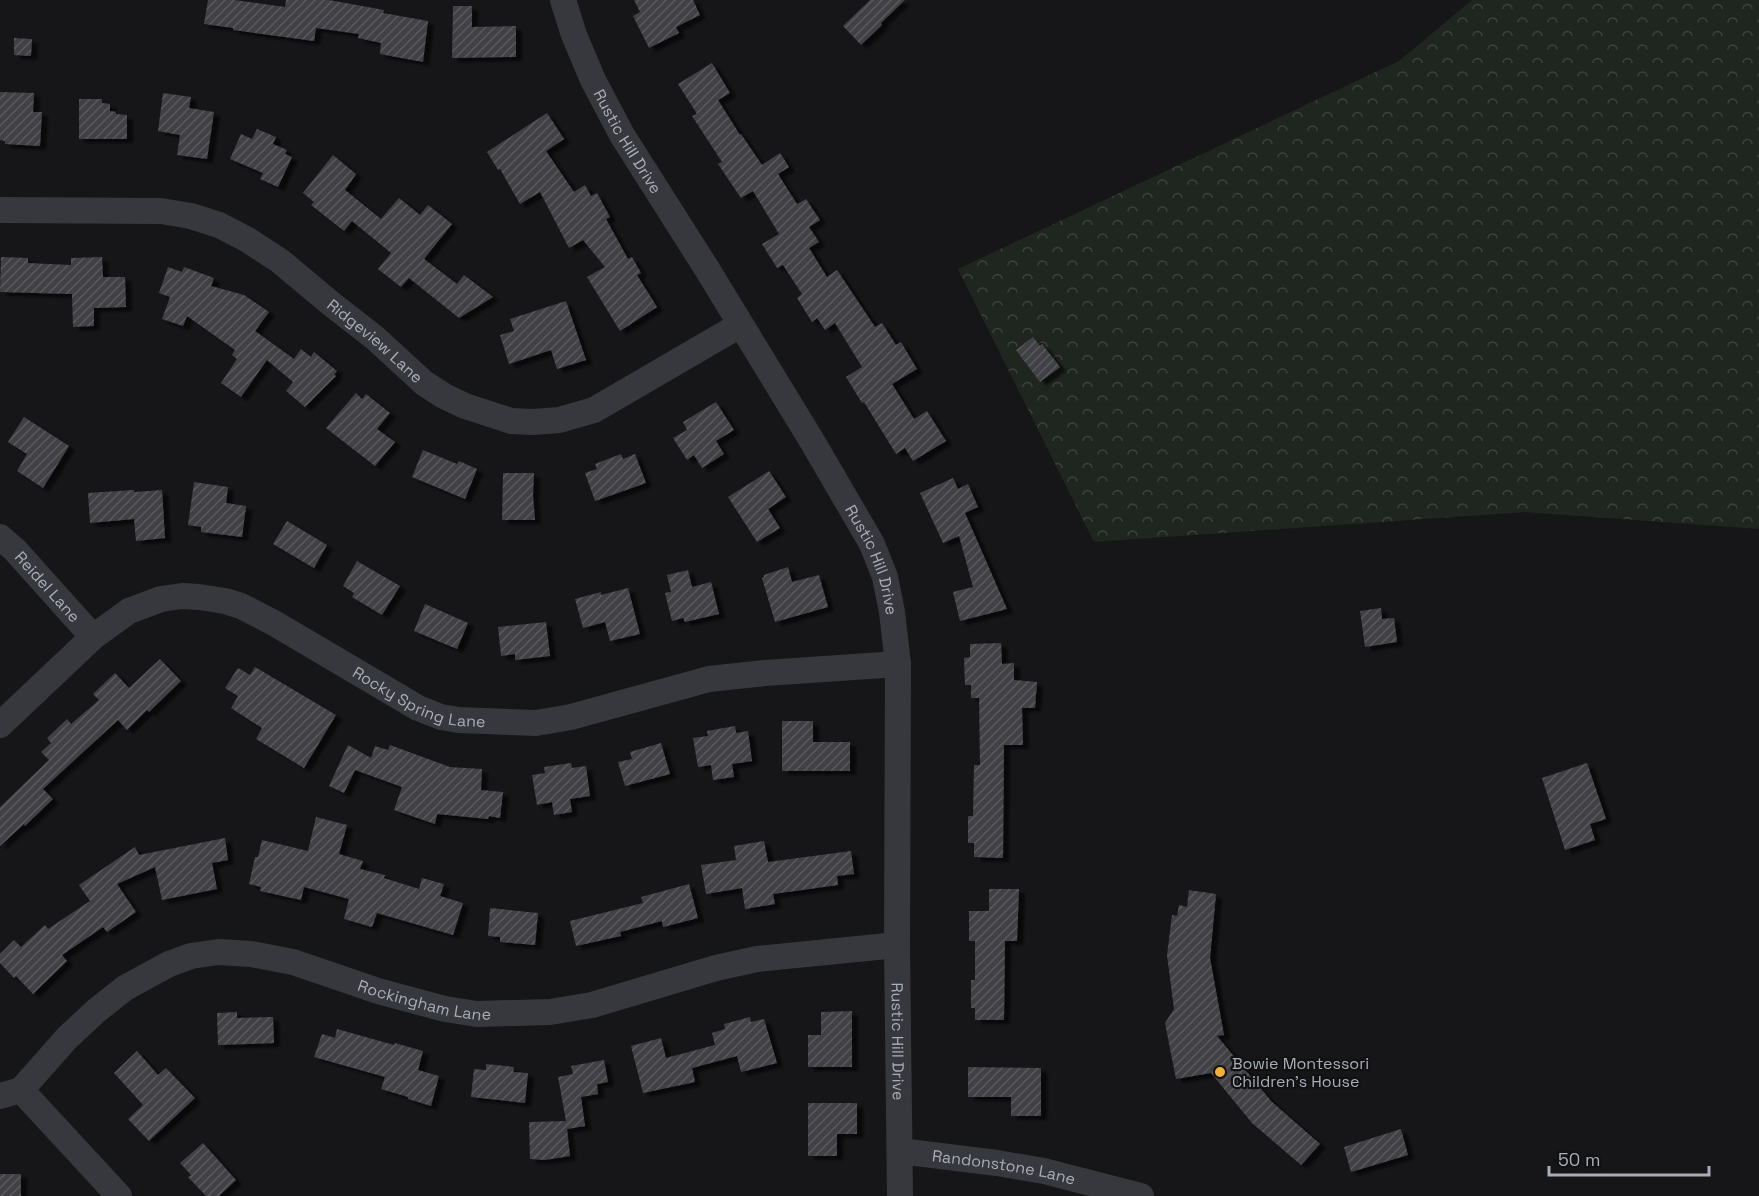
<svg xmlns="http://www.w3.org/2000/svg" width="1759" height="1196" font-family="'Space Grotesk',sans-serif">
<style>
.forest{fill:url(#forest-crowns)}
.building{fill:url(#building-hatch);filter:url(#shadow)}
.lines{fill:none;stroke-linecap:round;stroke-linejoin:round}
.minor{stroke:#37383d;stroke-width:26}
.poi-dot{fill:#f2b134;stroke:#111113;stroke-width:2}
.labels{text-anchor:middle;stroke-width:4.5;stroke-linejoin:round;paint-order:stroke}
.street-label{font-size:16px;fill:#a8adb8;stroke:#111113}
.poi-label{font-size:16px;fill:#a8adb8;stroke:#111113;text-anchor:start}
</style>
<defs>
<pattern id="forest-crowns" width="20" height="18" patternUnits="userSpaceOnUse" patternTransform="scale(1.5)"><rect width="20" height="18" fill="#1e261f"/><path d="M2 6a3 3 0 1 1 6 0M12 15a3 3 0 1 1 6 0" fill="none" stroke="#3c433d"/></pattern>
<pattern id="building-hatch" width="6" height="6" patternUnits="userSpaceOnUse" patternTransform="scale(1.5)"><rect width="6" height="6" fill="#404145"/><path d="M-1 1l2-2M0 6l6-6M5 7l2-2" fill="none" stroke="#595a5e"/></pattern>
<filter id="shadow"><feDropShadow dx="6" dy="4" stdDeviation="1.5" flood-color="#0009"/></filter>
</defs>
<rect width="100%" height="100%" fill="#161618"/>
<!-- forest -->
<path class="forest" d="M1472,0h287v529l-234,-17 -431,30 -136,-273 441,-208z"/>
<!-- building -->
<path class="building" d="M208,0h26l51,7 1,-7h43l55,10 -1,3 45,8 -5,41 -43,-8 1,-11 -23,-5 1,-4 -43,-6 -2,13 -81,-11v-2l-29,-4z
M634,0h59l7,15 -24,12 3,6 -30,15 -16,-32 7,-4z
M870,0h35l-24,23 1,2 -21,20 -18,-19z
M453,6h19v21l44,-1v31l-64,1z
M14,38l18,1 -1,17 -17,-1z
M712,63l18,30 -12,7 22,35 1,-1 21,31 18,-12 9,14 -11,7 19,30 9,-5 14,21 -11,7 10,15 -10,6 18,29 10,-7 38,57 7,-4 14,22 5,-3 16,27 -25,15 22,35 13,-8 19,30 -33,20 -8,-13 -9,6 -32,-52 -2,1 -16,-26 16,-10 -27,-44 -10,7 -8,-12 -5,4 -15,-24 5,-4 -19,-29 -6,3 -15,-24 17,-10 -26,-43 -12,7 -23,-34 4,-2 -30,-46 5,-2 -19,-30z
M0,92l34,1 -1,19h9l-2,34 -35,-2v-3l-5,-1z
M163,93l28,4 -2,11 25,4 -7,47 -30,-4 3,-20 -22,-4z
M79,99h23v4l8,1v7l6,1v2l11,1v24h-48z
M547,113l17,26 -18,12 28,41 11,-7 6,11 6,-3 13,24 -4,2 22,40 4,-2 9,16 -4,2 20,32 -37,24 -33,-54 18,-10 -22,-27 -14,8 -29,-56 -20,12 -20,-35 -2,1 -11,-18z
M257,129l19,8 -3,7 14,6 -2,4 7,3 -14,30 -18,-8 3,-6 -33,-14 11,-25 11,5z
M333,155l23,19 -11,16 36,29 18,-21 21,17 8,-10 24,19 -28,35 33,25 7,-9 29,22 -34,21 -50,-40 -8,9 -23,-18 13,-16 -39,-32 -8,10 -33,-26 3,-3 -11,-9z
M1,257l27,1v5l43,2v-7l31,-1 1,20h22l1,30 -32,1v18l-21,1 -1,-33 -72,-2z
M168,267l14,5 2,-5 30,11 -3,8 33,9 25,17 -14,19 39,28 7,-10 10,8 3,-5 23,19 -3,4 2,1 -31,31 -19,-16 7,-9 -26,-22 -26,37 -20,-14 16,-24 -5,-4 3,-5 -48,-34 -4,10 -21,-7 8,-22 -11,-4z
M566,301l20,59 -29,9 -6,-19 -42,14 -9,-29 14,-4 -4,-12z
M1033,337l7,9 2,-2 18,23 -20,15 -24,-32z
M356,393l6,6 4,-5 24,19 -13,16 18,13 -20,24 -49,-38z
M716,402l18,28 -18,11 8,13 -22,14 -8,-13 -7,5 -14,-22 14,-8 -4,-8z
M24,417l45,29 -26,42 -26,-17 10,-17 -19,-12z
M423,450l34,14 2,-3 18,8 -12,30 -53,-22z
M621,454l2,5 12,-5 11,29 -51,18 -10,-28 12,-4 -2,-5z
M769,471l17,26 -18,12 12,19 -23,14 -29,-45z
M503,473h31l-1,22 2,25h-33z
M953,478l5,11 10,-5 10,23 -13,6 42,96 -47,12 -7,-29 20,-5 -14,-51 -16,7 -23,-50z
M194,482l34,5 -2,16 20,3 -4,31 -41,-5v-5l-13,-2z
M134,490v2l28,-2 3,48 -29,3 -2,-22 -44,4 -2,-30z
M287,521l40,24 -13,23 -41,-24z
M357,561l43,25 -18,29 -30,-18 2,-4 -11,-7z
M788,567l4,15 27,-7 9,32 -53,15 -13,-44 2,-1v-2z
M688,570l4,17 19,-5 8,32 -34,8 -2,-4 -11,3 -7,-28 6,-1 -4,-17z
M628,588l12,46 -30,7 -5,-19 -22,6 -8,-29 26,-7v3z
M425,604l43,19 -11,26 -43,-18z
M1381,608l1,11 12,-1 3,24 -32,5 -5,-36z
M546,622l4,34 -35,4v-6l-14,2 -3,-29z
M1001,643l1,21 12,-1v17l23,2 -2,26h-13l1,37h-19l-1,113 -29,-1v-14h-6v-27h5l1,-51h6l-1,-67h-8v-13h-6l-1,-27 6,-1v-13z
M160,659l21,22 -32,31 -2,-2 -20,20 -9,-10 -75,69 10,10 -28,27 -1,-2 -24,22v-39l49,-47 -8,-8 10,-9 -4,-5 20,-19 4,5 28,-24 -6,-6 22,-21 14,15z
M255,667l81,48 -32,53 -48,-29 6,-11 -31,-20 7,-12 -13,-8 13,-20 12,7z
M782,721h31v21h37v29h-68z
M735,726l1,7 12,-2 4,30 -20,3 2,13 -21,3 -2,-15 -13,2 -5,-29 15,-2 -1,-5z
M661,743l9,31 -45,12 -7,-24 14,-3 -2,-7z
M348,745l23,13 4,-12 13,4 2,-5 60,22 32,2 -1,21 22,2 -3,26 -11,-2 -1,3 -51,-5 -2,10 -41,-14 8,-23 -47,-17 -11,23 -15,-7z
M571,763l1,5 14,-2 4,30 -20,3 2,13 -18,3 -2,-13 -15,3 -5,-30 13,-2 -1,-6z
M1587,763l19,56 -16,5 5,16 -30,10 -23,-72z
M316,817l31,8 -8,29 24,7 -3,8 25,6 -1,3 35,11 3,-11 22,6 -4,12 23,7 -10,32 -76,-22 -5,14 -28,-8 5,-20 -45,-12 -3,13 -41,-9 1,-4 -12,-3 6,-27h3l4,-17 46,11z
M225,838l3,22 -16,3 5,26 -55,11 -7,-33 -38,17 19,28 -29,20 -4,-5 -41,28 5,6 -34,33 -17,-18 -2,2 -14,-15v-9l14,-14 7,7 24,-22 3,4 42,-28 -11,-16 56,-38 4,8z
M764,841l4,21 83,-11 3,23 -17,2 1,9 -65,9 2,10 -30,5 -3,-21 -36,6 -5,-29 35,-5 -2,-14z
M689,884l9,34 -35,9 -1,-6 -42,11 1,4 -45,10 -6,-25 73,-18 -2,-6z
M989,889h30l-2,52h-12l-1,79h-29v-12h-4v-28h4v-39h-6v-30h20z
M1189,890l27,4 -6,64 14,77 -7,1 55,66 48,42 -19,21 -49,-42 -41,-50 -35,6 -11,-56 9,-14 -7,-54 5,-40 5,1 2,-11 8,2z
M490,908l48,5 -3,32 -35,-3v-5l-12,-1z
M852,1011v56h-44v-32h13v-23z
M237,1012v6l36,-1 1,26 -56,2 -1,-32z
M750,1017l1,5 13,-3 13,44 -36,9 -4,-16 -45,12 3,14 -52,11 -12,-47 30,-8 5,20 49,-13 -3,-12 13,-4 -1,-5z
M337,1029l57,16 1,-2 28,8 -5,19 21,6 -8,30 -23,-7v-2l-27,-8 4,-12 -71,-20 8,-23 13,4z
M137,1051l21,24 8,-7 29,30 -46,43 -21,-22 15,-14 -29,-32z
M604,1060l4,22 -11,2 1,10 -17,3 4,29 -18,3 3,27 -25,4 -15,-1 -1,-37 37,-1 -8,-44 15,-3 -2,-8z
M486,1064l28,3 -1,5 15,1 -3,30 -54,-6 3,-28 12,1z
M968,1067l73,1v48h-30v-19h-43z
M808,1103h49v31h-20v22h-29z
M1401,1129l7,26 -57,17 -7,-25z
M203,1143l33,37 -17,16h-13l-18,-19 3,-2 -11,-12z
M0,1174h21v22h-21z"/>
<g class="lines">
<!-- minor -->
<g class="minor">
<path id="s1" d="M563,0l11,35 19,45 29,55 85,134 105,172 60,103 13,33 7,35 6,52 -1,281 3,251"/>
<path id="s2" d="M0,210l161,1 30,5 28,9 29,15 32,21 49,41 46,36 49,45 20,13 21,10 46,15 22,1 26,-2 35,-10 146,-85"/>
<path id="s3" d="M0,537l15,13 78,87"/>
<path id="s4" d="M0,725l93,-88 36,-26 32,-12 21,-3 17,1 26,4 16,5 33,17 144,85 23,9 18,3 77,3 35,-6 138,-38 56,-6 133,-9"/>
<path d="M21,1090l98,106"/>
<path id="s5" d="M0,1096l21,-6 46,-52 29,-27 29,-23 44,-24 22,-8 27,-4 33,2 42,8 85,29 67,18 32,5 73,-2 42,-7 124,-37 41,-9 140,-14"/>
<path id="s6" d="M900,1151l97,12 47,8 97,25"/>
</g>
</g>
<!-- markers -->
<circle class="poi-dot" cx="1220" cy="1072" r="6"/>
<g class="labels">
<!-- street labels -->
<g class="street-label">
<text dy="6" stroke="none"><textPath href="#s1" startOffset="156">Rustic Hill Drive</textPath></text>
<text dy="6" stroke="none"><textPath href="#s2" startOffset="416">Ridgeview Lane</textPath></text>
<text dy="6" stroke="none"><textPath href="#s1" startOffset="642">Rustic Hill Drive</textPath></text>
<text dy="6" stroke="none"><textPath href="#s3" startOffset="69">Reidel Lane</textPath></text>
<text dy="6" stroke="none"><textPath href="#s4" startOffset="490">Rocky Spring Lane</textPath></text>
<text dy="6" stroke="none"><textPath href="#s5" startOffset="482">Rockingham Lane</textPath></text>
<text dy="6" stroke="none"><textPath href="#s1" startOffset="1128">Rustic Hill Drive</textPath></text>
<text dy="6" stroke="none"><textPath href="#s6" startOffset="105">Randonstone Lane</textPath></text>
</g>
<!-- poi labels -->
<g class="poi-label">
<text x="1232" y="1069">Bowie Montessori<tspan x="1232" dy="18">Children's House</tspan></text>
</g>
</g>
<!-- scale -->
<path d="M1549 1166v9h160v-9" fill="none" stroke="#a8adb8" stroke-width="3"/>
<text x="1558" y="1166" font-size="18" fill="#a8adb8" stroke="#111113" stroke-width="4.5" paint-order="stroke">50 m</text>
</svg>
